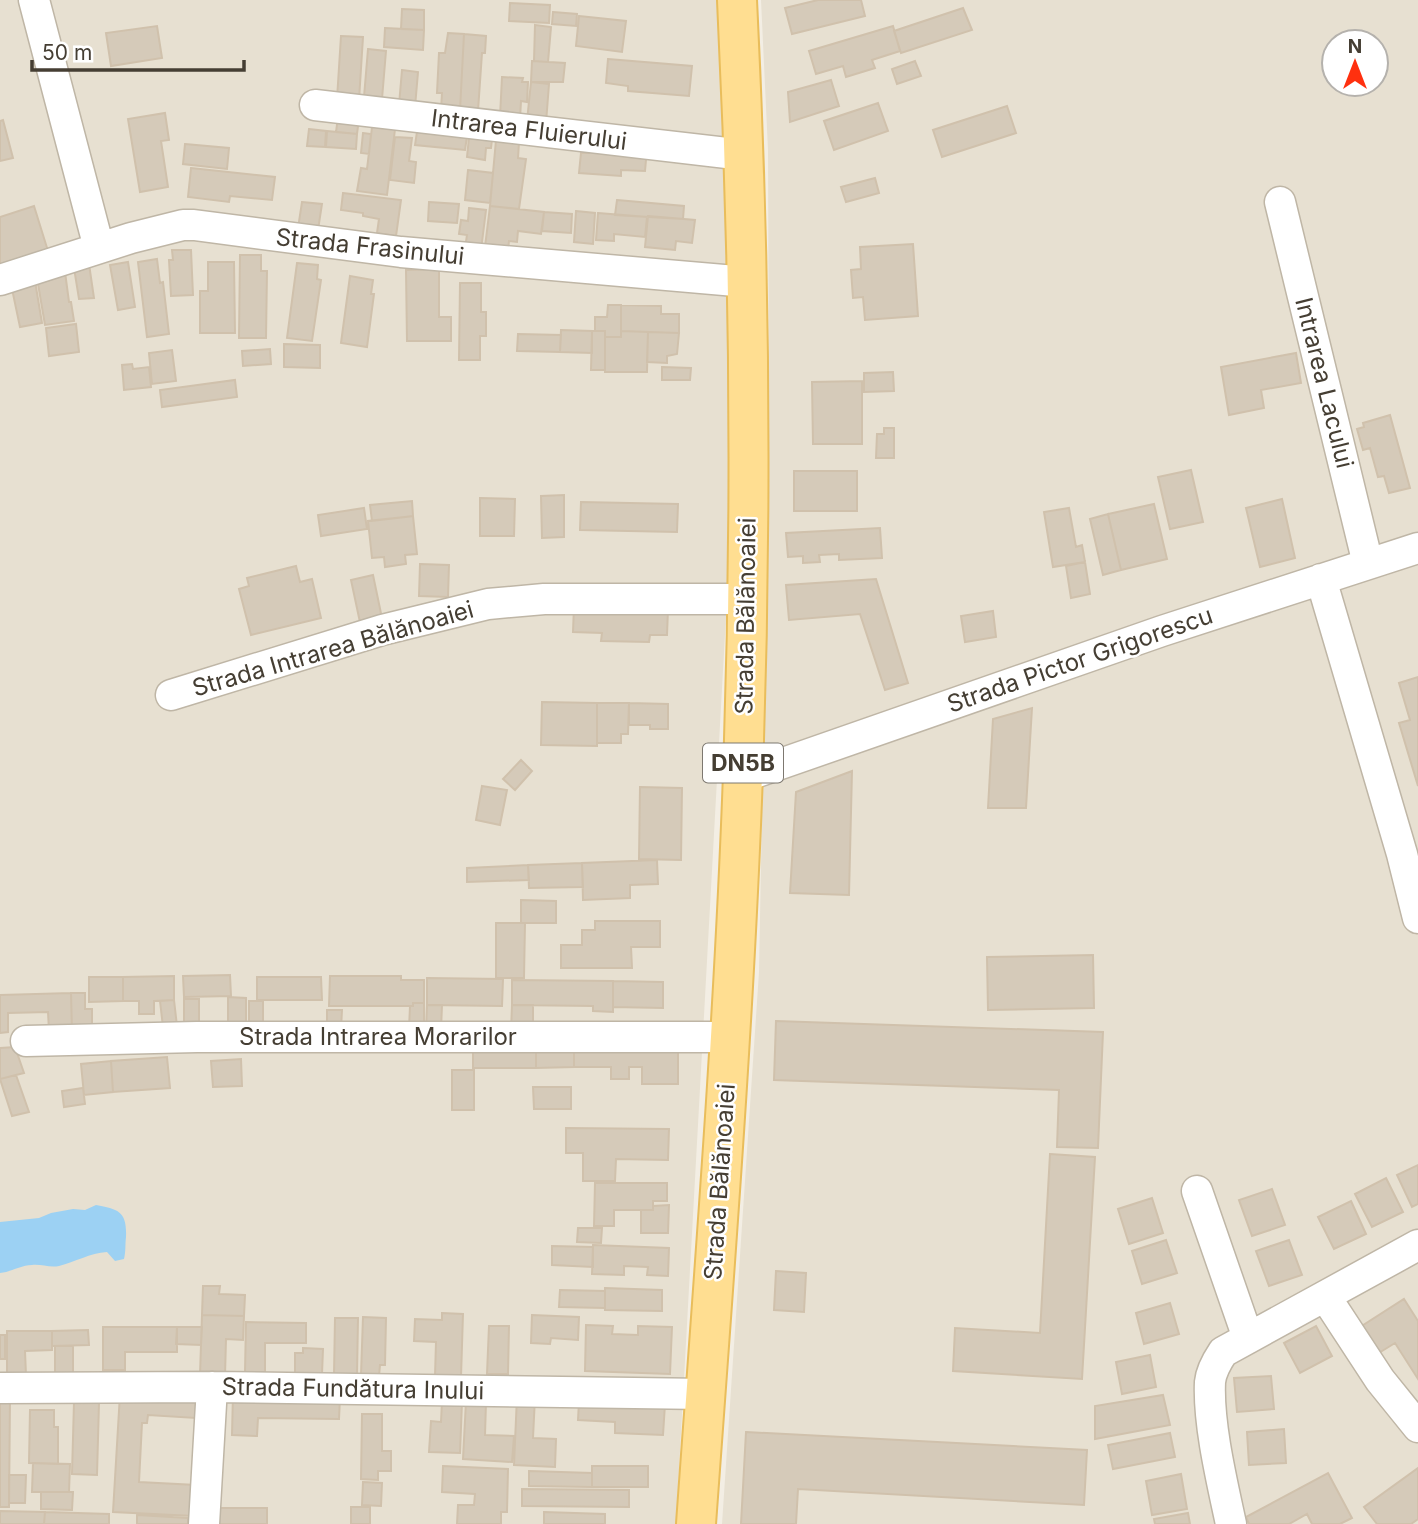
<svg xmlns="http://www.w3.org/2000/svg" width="1418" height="1524" font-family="Inter,sans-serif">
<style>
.residential{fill:#e7e0d1;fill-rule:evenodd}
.water{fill:#9cd1f3}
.building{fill:#d5cab9;stroke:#d0c1ac;stroke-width:2}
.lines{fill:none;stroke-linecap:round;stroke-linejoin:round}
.minor-casing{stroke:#bfb6a6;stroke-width:33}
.major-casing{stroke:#e9bd5b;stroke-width:42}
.minor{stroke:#fff;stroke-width:30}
.major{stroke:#ffde91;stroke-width:38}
.labels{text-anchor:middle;stroke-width:5;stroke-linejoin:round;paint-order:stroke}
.shield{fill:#fff;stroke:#7d7870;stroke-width:2}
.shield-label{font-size:23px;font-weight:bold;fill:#453e33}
.street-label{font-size:24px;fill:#453e33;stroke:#fff}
</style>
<rect width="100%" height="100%" fill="#f3eee4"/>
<!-- residential -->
<path class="residential" d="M0,0h720l11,282 -4,316 -51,926h-676z
M761,0h657v1524h-696l37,-552 10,-544 -1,-278zM1334,42h42v42h-42z"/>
<!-- water -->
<path class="water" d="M96,1205c23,4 31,7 30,32 -1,8 0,14 -2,22l-9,2 -8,-9c-17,1 -32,10 -48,14 -9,2 -18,-2 -27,-1 -11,0 -21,7 -32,8v-51l39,-4 12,-5 22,-4 12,1z"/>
<!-- building -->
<path class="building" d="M818,0h43l4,16 -73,18 -7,-26z
M510,3l40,2 -1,18 -40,-2z
M963,8l9,22 -71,23 -7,-22z
M402,9l22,1v20l-23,-1z
M553,12l24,2 -1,12 -24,-2z
M579,16l47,5 -4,31 -46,-6z
M535,25l16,2 -3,35 -14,-1z
M157,26l5,32 -51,8 -5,-33z
M893,26l7,25 -28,9 3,8 -29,9 -3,-11 -27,8 -7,-23z
M385,28l39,2 -1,20 -39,-3z
M448,33l16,1 -4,76h-19l1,-17h-5l2,-40h6z
M464,34l22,2 -1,17h-3l-4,58 -18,-1z
M341,36l22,1 -4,63 -22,-1z
M368,49l18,2 -4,48 -18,-2z
M608,59l84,7 -3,30 -61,-5v-5l-22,-3z
M532,61l33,2 -2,19h-32z
M915,61l6,15 -24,8 -5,-15z
M402,70l16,2 -3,35 -16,-2z
M502,77l21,1 -1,4h6l-1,20 -6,-1 -1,18 -20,-2z
M831,80l8,26 -49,16 -2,-30z
M531,82l18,2 -3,39 -19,-2z
M878,103l10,28 -54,19 -10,-29z
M1007,106l9,27 -74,24 -9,-27z
M165,113l4,27 -8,1 7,46 -28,5 -12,-73z
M338,117l21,2 -2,15 -21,-2z
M373,119l23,2 -9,74 -30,-4 4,-23 6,1z
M3,120l10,38 -13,3v-40z
M418,125l50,5 -3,20 -50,-5z
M470,128l23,3 -2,17h-5l-1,12 -18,-3z
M309,129l17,2 -1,16 -18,-1z
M327,131l30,3 -1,15 -30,-2z
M363,133l8,1 -2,20 -8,-1z
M395,137l17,1 -3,23 7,1 -2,21 -24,-3z
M496,140l23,2 -1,16 8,1 -7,50 -29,-3z
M185,144l44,4 -2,21 -44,-5z
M589,144l58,5 -2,22 -24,-1v6l-42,-3 2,-20h8z
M191,168l84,9 -3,23 -42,-4 -1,6 -41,-5z
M468,170l25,3 -3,30 -25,-3z
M875,178l4,15 -33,9 -5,-15z
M343,193l58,7 -5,36 -19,-3 2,-14 -16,-3v-3l-22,-3z
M617,200l67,6 -1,13 -68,-4z
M302,202l20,2 -4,26 -20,-2z
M429,202l30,2 -2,19 -29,-2z
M34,206l14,45 -48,16v-50z
M490,206l54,6 -3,22 -23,-3 -1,11 -8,-1 -1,9 -23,-3z
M469,208l17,2 -5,40 -16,-2 2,-13 -8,-1 2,-14 7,1z
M576,211l19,2 -2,31 -19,-2z
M544,212l28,2 -1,19 -29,-2z
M598,213l49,4 -2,20 -31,-3v7l-18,-1z
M648,216l47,4 -3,23 -16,-2 -1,9 -30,-3z
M913,244l5,72 -53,4 -2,-23 -10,1 -2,-28 10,-1 -1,-22z
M172,250h19l2,45 -22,1 -2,-36h4z
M240,255h21v16h6l-1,67h-27z
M157,259l3,24 3,-1 6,52 -22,3 -9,-75z
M128,262l7,45 -17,3 -8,-45z
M208,262h26l1,71h-35v-42h8z
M297,263l21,2 -1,14 4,1 -9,61 -25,-3z
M89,264l5,34 -15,1 -5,-31z
M439,269v48h12v24h-44l-1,-71z
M65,272l4,30h2l3,19 -29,4 -8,-47z
M350,276l23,4 -2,14h3l-7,53 -26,-4z
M35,281l7,42 -22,4 -8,-38z
M460,283h21v29h5v24h-6v24h-21z
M608,305h13v32h-16v-6h-10v-14h12z
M621,305l40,1v8h18v19l-58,-2z
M76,324l3,28 -30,4 -3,-28z
M561,330l31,1v22l-32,-1z
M592,331h13v39h-14z
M621,331l27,1 -1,40h-42v-35h16z
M648,332l31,1 -2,21 -10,2v7l-20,-1z
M518,334l43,1 -1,17 -43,-1z
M284,344l36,1v23l-36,-1z
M270,349l1,15 -28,2 -1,-15z
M172,350l4,31 -24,3 -3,-31z
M1296,353l5,30 -40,7 3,18 -35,7 -8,-48z
M132,364l1,5 16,-2 2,20 -27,3 -2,-25z
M662,367l29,1 -1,12h-28z
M893,372l1,19 -30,1v-19z
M235,380l2,17 -75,10 -2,-17z
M862,381v63h-49l-1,-62z
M1390,415l20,73 -21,5 -5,-17 -6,1 -8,-29 -7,2 -6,-21 7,-2 -1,-4z
M884,428h10v30h-18l1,-24h7z
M1191,470l12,52 -33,7 -12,-52z
M794,471h63v40h-63z
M564,495v42l-22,1 -1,-42z
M480,498l35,1 -1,37h-34z
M1282,499l13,59 -35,9 -14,-59z
M412,501l1,15 -41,5 -2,-16z
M581,502l97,2 -1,28 -97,-2z
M1154,504l13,55 -46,11 -13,-56z
M364,508l3,21 -46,7 -3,-21z
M1069,508l7,39 6,-2 3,17 -32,5 -9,-55z
M1108,514l13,56 -18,5 -13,-56z
M413,516l4,38 -12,1 1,9 -21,3 -1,-10 -12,1 -4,-37z
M880,528l2,30 -43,2v-6l-20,1 1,7 -17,1v-7l-15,1 -2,-24z
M1085,562l5,32 -19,4 -5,-32z
M420,564l29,1 -1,32 -29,-1z
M296,566l4,16 12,-3 9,39 -70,17 -12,-46 10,-3 -2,-8z
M373,575l10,48 -22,4 -10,-47z
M876,579l32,104 -23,7 -25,-76 -71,6 -3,-35z
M574,606l94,3 -1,26h-17l-1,7 -48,-1 1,-8 -29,-1z
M993,611l3,26 -31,5 -4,-26z
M1418,677v109l-19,-63 11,-3 -11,-37z
M542,702l55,1v43l-56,-1z
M597,703h32l-1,31h-7v9h-24z
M629,703l39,1v25h-18v-4h-21z
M1032,708l-6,100h-38l5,-89z
M521,760l11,11 -17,19 -12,-11z
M852,771l-3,124 -59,-2 6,-101z
M482,786l25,4 -7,35 -24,-5z
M640,787l42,1 -1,72 -42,-1z
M657,860l1,24 -28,1v13l-47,2 -1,-37z
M582,863l1,24 -54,1 -1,-23z
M528,865l1,15 -62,2v-14z
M521,900l35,1v22h-35z
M595,921h65v26h-29l1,21h-71v-23h21v-15h13z
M496,923h29l-1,55h-28z
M1093,955l1,53 -106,2 -1,-53z
M230,975l1,21 -47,1 -1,-21z
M174,976v24l-20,1v13h-15v-13h-16v-24z
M330,976h71v4h23v23h-11v3h-84z
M89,977h34v24l-34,1z
M257,977h64l1,23h-65z
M427,978l76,1 -1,27 -75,-1z
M512,980l101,1v31l-20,-1v-5l-81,-1z
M613,981l50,1v26l-50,-1z
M71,993l1,38h-23l-1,-19 -40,1v19l-8,1v-38z
M71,993h14v16h7v22h-20z
M228,997l18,1v30l-18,-1z
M184,999h15v27l-15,1z
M174,1000l3,26 -14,1 -3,-26z
M249,1001h14v27h-14z
M413,1003h11v26h-15l1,-23h3z
M427,1005h15l-1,25h-15z
M512,1005h21v26h-22z
M327,1010h15l-1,19h-14z
M776,1021l327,11 -5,116 -41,-1 2,-57 -285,-10z
M536,1044v24h-63v-23z
M536,1044h38v23l-38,1z
M574,1044h104v40h-36v-17h-13v12h-18v-12h-37z
M15,1047l9,26 -24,6v-31z
M167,1057l3,31 -57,4 -2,-31z
M241,1059l1,27 -29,1 -2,-26z
M111,1061l2,31 -29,3 -3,-31z
M452,1070h22v40h-22z
M16,1075l13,37 -17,4 -12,-37z
M533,1087h38v22h-37z
M83,1088l2,16 -21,3 -2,-16z
M566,1128l103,1 -1,31 -52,-1 -1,22h-32v-28h-17z
M1050,1154l45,3 -13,222 -129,-8 2,-43 85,5z
M1418,1165v39l-6,3 -15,-32z
M1386,1178l17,34 -31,15 -17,-33z
M595,1183h72v18h-14v9h-39v16h-20z
M1272,1189l13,36 -33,11 -13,-36z
M1152,1198l11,35 -34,11 -11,-35z
M1351,1201l15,33 -32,15 -16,-32z
M669,1205l-1,28h-27v-23h12v-4z
M578,1228h24l-1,15 -24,-1z
M1166,1240l11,33 -35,11 -10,-33z
M1289,1240l13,35 -33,11 -13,-35z
M593,1245l76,3 -1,28 -21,-1 1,-8 -24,-1v9l-32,-1z
M552,1246l41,1v20l-41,-2z
M776,1271l30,2 -2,39 -30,-2z
M203,1286h17l-1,8 26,1 -1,21 -42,-1z
M605,1288l57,2v21l-57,-1z
M560,1290l45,1v17l-46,-1z
M1404,1299l14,22v58l-23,-36 -21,13 -17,-27z
M1170,1303l9,31 -35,10 -8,-31z
M442,1313l21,1 -2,63 -26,-1 1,-34 -22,-1 1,-22 27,1z
M202,1315l42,1 -1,24 -17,-1 -1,37 -25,-1z
M532,1315l47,2 -1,23 -27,-2 -1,6 -19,-1z
M363,1317l23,1 -1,47h-5l-1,11 -18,-1z
M335,1318h23l-1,58 -23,-1z
M246,1322l60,1v20h-41v29h-20z
M586,1325l27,1 -1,8 26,1v-9l34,1 -2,47 -85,-3z
M489,1326h20l-1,48h-21z
M1316,1326l16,30 -32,17 -16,-30z
M103,1327h74v25h-52v18h-22z
M177,1327h25l-1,18 -25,-1z
M88,1330l1,15 -37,1v-15z
M7,1331h45v19l-27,1 1,24h-19z
M0,1335h5v24h-5z
M55,1346h18v27h-18z
M303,1348l20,1 -1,25h-27v-21h8z
M1150,1355l6,32 -34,7 -6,-32z
M1271,1376l3,33 -37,3 -3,-34z
M120,1394l77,4 -1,20 -48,-3 -1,8h-5l-3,59 57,3 -2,31 -81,-4z
M233,1394l107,3 -1,22 -81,-1 -1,18 -25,-1z
M1163,1395l7,30 -75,14v-33z
M517,1396l18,1 -2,41 23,1 -1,28 -41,-2z
M0,1397h10l-1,110h-9z
M442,1401l20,1 -2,51 -31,-1 2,-31 10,1z
M466,1401l20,1 -1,33 29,1 -2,26 -49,-3z
M579,1401l86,3 -2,31 -48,-2v-11l-37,-2z
M74,1402l25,1 -2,72 -25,-1z
M30,1410h24v17h4v37l-29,-1z
M362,1414h20v37h9v20h-13v9l-17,-1z
M1284,1429l2,34 -37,2 -2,-33z
M746,1432l341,18 -3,55 -286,-16 -2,35h-55z
M1170,1433l5,24 -62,12 -5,-24z
M33,1463l37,1 -1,28h-37z
M443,1466l65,3 -1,43h-6v12h-44l1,-19h16l1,-11 -33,-2z
M592,1466h56v21h-56z
M1418,1468v51l-7,5h-34l-13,-17z
M529,1471l63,2v14l-63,-1z
M1328,1473l24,45 -12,6h-28l-5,-10 -18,10h-40l-3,-7z
M1181,1474l6,35 -35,6 -6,-34z
M9,1475h17l-1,28h-16z
M363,1482l19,1 -1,23 -19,-1z
M522,1489l107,1v17l-107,-1z
M41,1492h32l-1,18 -31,-1z
M351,1507h19v17h-19z
M214,1508h53v16h-53z
M0,1511l45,1 -1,12h-44z
M45,1512l64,2v10h-65z
M544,1512l61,2v10h-61z
M1188,1513l2,11h-35l-1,-5z
M137,1515l51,3v6h-51z"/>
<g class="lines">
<defs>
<path id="minor" d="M34,0l65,248
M315,105l429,50
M1280,202l88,362
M0,280l131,-42 52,-13h11l207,27 346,30
M1321,579l81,275 16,64
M171,695l211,-65 106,-26 56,-5h204
M743,777l419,-146 256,-83
M26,1041l171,-4h532
M1197,1191l51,147
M1325,1296l55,84 38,47
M0,1388l212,-1 494,7
M204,1524l8,-137
M1231,1524c-9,-42 -23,-100 -21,-142 1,-11 7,-21 13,-30l195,-107"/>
<path id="major" d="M696,1524c18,-250 38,-500 47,-750 9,-258 7,-516 -6,-774"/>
</defs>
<!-- minor casing -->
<use href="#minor" class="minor-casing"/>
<!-- major casing -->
<use href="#major" class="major-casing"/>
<!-- minor -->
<use href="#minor" class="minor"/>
<!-- major -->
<use href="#major" class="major"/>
</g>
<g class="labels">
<!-- shield labels -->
<rect class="shield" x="703" y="743.5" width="80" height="39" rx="5"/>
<g class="shield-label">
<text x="743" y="771">DN5B</text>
</g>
<!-- street labels -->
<g class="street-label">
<text transform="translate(529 130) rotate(7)" y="8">Intrarea Fluierului</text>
<text transform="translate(370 247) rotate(6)" y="8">Strada Frasinului</text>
<text transform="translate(1324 383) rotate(76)" y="8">Intrarea Lacului</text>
<text transform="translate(746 616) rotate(-89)" y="8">Strada Bălănoaiei</text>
<text transform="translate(333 649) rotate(-16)" y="8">Strada Intrarea Bălănoaiei</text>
<text transform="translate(1080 660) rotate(-19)" y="8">Strada Pictor Grigorescu</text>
<text x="378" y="1045">Strada Intrarea Morarilor</text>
<text transform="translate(720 1182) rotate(-86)" y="8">Strada Bălănoaiei</text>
<text transform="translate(353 1389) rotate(1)" y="8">Strada Fundătura Inului</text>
</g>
</g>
<!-- north arrow -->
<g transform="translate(1355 63)"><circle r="33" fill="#ffffff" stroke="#b5b2ad" stroke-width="2"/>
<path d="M0-5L12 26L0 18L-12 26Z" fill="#ff300f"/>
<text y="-10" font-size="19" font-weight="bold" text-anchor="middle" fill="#453e33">N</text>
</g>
<!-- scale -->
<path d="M32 60v10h212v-10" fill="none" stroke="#453e33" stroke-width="3.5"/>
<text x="42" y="60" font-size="21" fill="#453e33" stroke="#ffffff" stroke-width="5" paint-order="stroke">50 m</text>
</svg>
